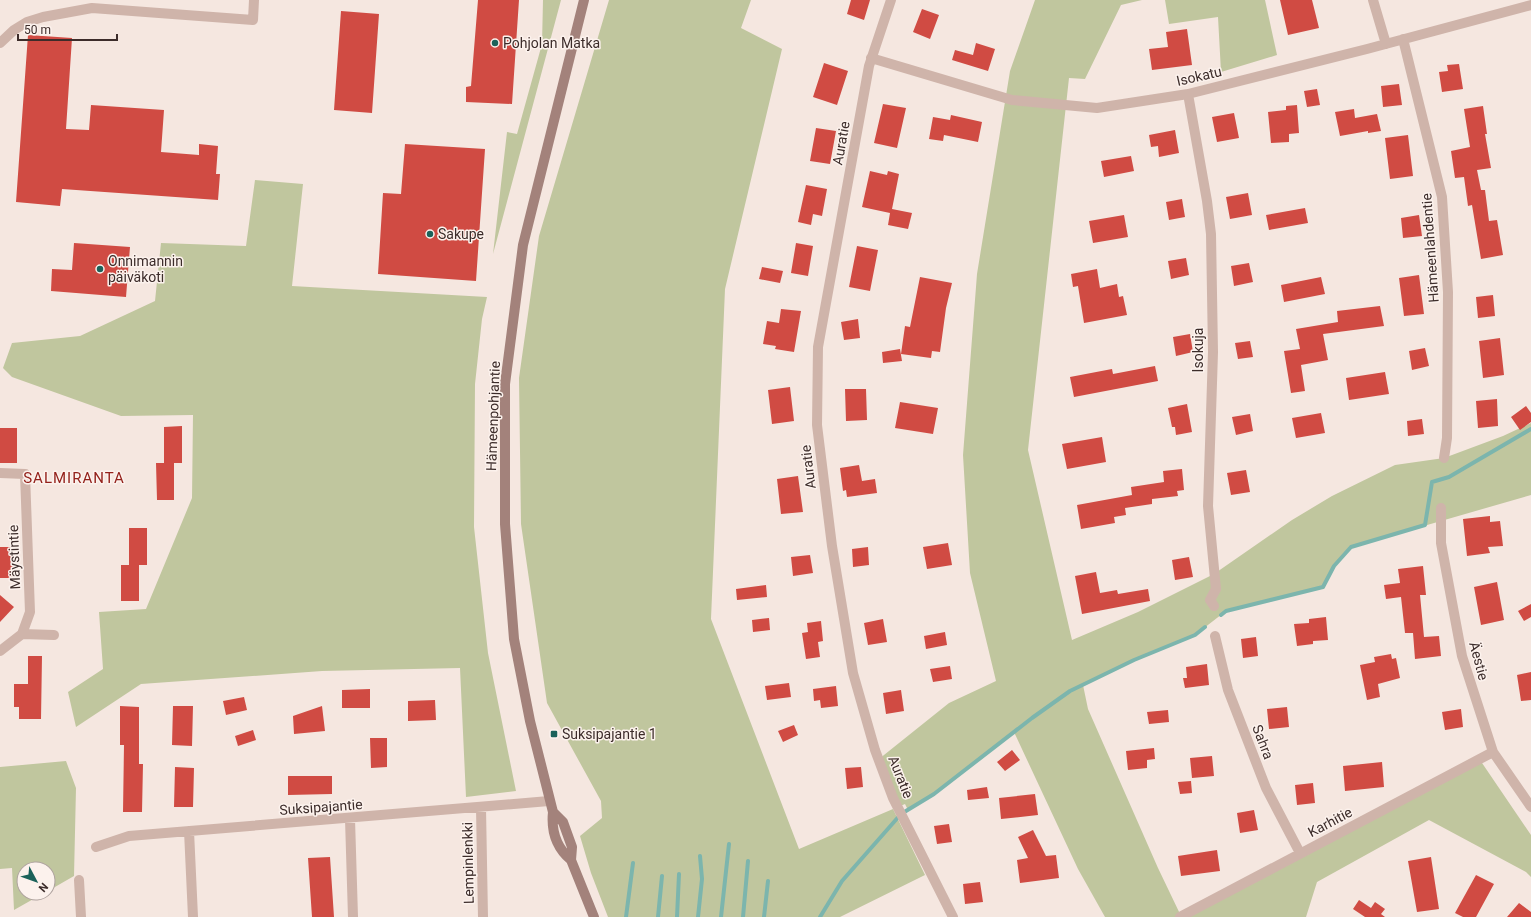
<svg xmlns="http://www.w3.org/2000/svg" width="1531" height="917" font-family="Roboto,sans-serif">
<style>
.green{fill:#c0c69e}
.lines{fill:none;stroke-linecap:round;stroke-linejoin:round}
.stream{stroke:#7cb5ad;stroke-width:4}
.building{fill:#d04b43}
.street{stroke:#cfb4aa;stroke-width:10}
.secondary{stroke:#a3827b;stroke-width:10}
.poi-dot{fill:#1b625a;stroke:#fcf2ed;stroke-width:1.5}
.labels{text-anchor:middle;stroke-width:3;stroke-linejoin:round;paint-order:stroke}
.poi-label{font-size:14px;fill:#3c2c2a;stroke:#fcf2ed;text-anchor:start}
.street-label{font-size:14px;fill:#3c2c2a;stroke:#fcf2ed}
.neighbourhood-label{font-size:15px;letter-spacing:1px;fill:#93211b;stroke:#fcf2ed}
</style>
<rect width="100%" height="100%" fill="#f5e7e0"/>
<!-- green -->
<path class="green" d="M543,0h18l-68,254 14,-122 10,2 25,-90z
M609,0h142l-10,28 41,21 -57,240 -14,330 88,230 94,-40 32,66 -85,42h-232l-17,-44 -11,-37 22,-18 -1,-17 -54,-98 -26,-179 -2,-146 20,-142z
M1035,0h107l-21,5 -36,74 -16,-1 -41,372 44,190 66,-28 76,-38 78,-54 40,-24 63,-31 49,-7 59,-22 28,-13v72l-180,52 -17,19 -11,21 -97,24 -31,24 -61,25 -51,25 5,24 70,159 23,48 299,-156 51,75v42l-5,-5 -97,-52 -112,62 -11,35h-201l-27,-48 -64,-137 -80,62 -26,16 -3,-6 -7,3 -19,-48 70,-56 47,-22 -26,-108 -7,-118 14,-181 33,-203z
M1165,0h100l12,55 -56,17 -3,-55 -49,7z
M255,180l48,4 -11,102 195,11 -5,22 -7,65 -1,143 14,126 28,138 -50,6 -6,-129 -138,3 -181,13 -65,43 -8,-35 35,-23 -4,-57 47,-3 46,-111 1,-83 -72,1 -109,-39 -9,-9 9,-25 68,-7 75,-35 6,-58 85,3z
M66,761l10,27 -2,88 -26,15v-22h-24v24h20l-30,17 -2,-42 -12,1v-102z"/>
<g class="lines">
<!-- stream -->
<path class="stream" d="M1221,615l5,-4 97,-24 11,-21 17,-19 74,-22 7,-43 17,-5 82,-48
M626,917l7,-54
M658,917l4,-41
M677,917l2,-43
M698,917l4,-38 -2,-23
M721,917l8,-73
M743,917l5,-56
M764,917l4,-36
M820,917l22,-36 59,-67 33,-20 98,-76 38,-27 64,-31 61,-25 10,-8"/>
</g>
<!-- building -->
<path class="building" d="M478,0h41l-7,104 -46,-2v-15l5,-1z
M851,0h19l-6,20 -17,-6z
M1280,0h32l7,28 -31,7z
M922,9l17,6 -9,24 -17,-7z
M341,11l38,3 -7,99 -38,-3z
M1187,29l5,36 -40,5 -3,-21 19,-2 -2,-15z
M28,35l44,3 -6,91 23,1 2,-25 73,5 -3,42 38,3v-11l19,2 -2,28h4l-2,26 -156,-11 -2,17 -44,-4z
M976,43l19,6 -7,22 -36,-11 3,-10 18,5z
M824,63l24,8 -11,34 -24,-8z
M1459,64l4,25 -21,3 -3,-20 9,-1 -1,-6z
M1399,84l3,21 -19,2 -2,-21z
M1317,89l3,16 -13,2 -3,-16z
M883,104l23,4 -9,40 -23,-5z
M1297,105l2,28 -10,1v8l-18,1 -3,-31 18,-2v-4z
M1483,106l4,28h-2l6,34 -14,2 4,20h4l4,31 8,-1 6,35 -22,4 -9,-54 -4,1 -4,-29 -9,1 -4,-27 19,-4 -6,-38z
M1354,109l1,9 22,-4 4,17 -13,2v-2l-28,5 -5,-24z
M1234,113l5,25 -22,4 -5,-25z
M951,115l31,7 -4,20 -34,-7 -1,6 -14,-2 4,-22 17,3z
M816,128l20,3 -6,33 -20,-3z
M1175,130l4,23 -20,4 -1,-11 -7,1 -2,-12z
M1408,135l5,41 -23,3 -5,-41z
M405,144l80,5 -9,132 -98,-7 5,-81 18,1z
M1131,156l3,15 -30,6 -3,-16z
M870,171l17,4 1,-4 11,3 -7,35 20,4 -4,16 -20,-4 2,-12 -28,-6z
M806,185l21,4 -5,27 -9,-2 -2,11 -13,-3z
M1248,193l4,22 -22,4 -4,-22z
M1182,199l3,18 -16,3 -3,-18z
M1305,208l3,15 -39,7 -3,-15z
M1124,215l4,22 -35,6 -4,-22z
M1419,215l3,21 -19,2 -2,-20z
M74,243l56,4 -4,50 -75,-6 1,-22 20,1z
M796,243l17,3 -5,30 -17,-3z
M857,246l21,4 -8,41 -21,-4z
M1186,258l3,17 -18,4 -3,-18z
M1249,263l4,19 -19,4 -3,-20z
M762,267l21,4 -3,12 -21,-4z
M1097,269l3,19 17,-4 2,13 4,-1 4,19 -43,8 -6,-37 -5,1 -2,-13z
M1419,275l5,39 -20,2 -5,-38z
M920,277l32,6 -6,25 -6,44 -8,-1 -1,7 -30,-4 4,-28 5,1z
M1321,277l4,17 -41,8 -3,-17z
M1493,295l2,21 -17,2 -2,-21z
M1380,306l4,20 -61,8 5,26 -27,5 4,26 -14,2 -7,-42 16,-2 -4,-20 42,-7 -1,-11z
M781,309l20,2 -7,41 -19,-3 1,-3 -13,-2 4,-23 12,2z
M858,319l2,19 -16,2 -3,-18z
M1190,334l3,18 -17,4 -3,-19z
M1500,338l4,37 -21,3 -4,-37z
M1250,341l3,16 -15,2 -3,-16z
M1425,348l4,18 -17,4 -3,-19z
M900,349l2,12 -19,2 -1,-11z
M1155,366l3,15 -84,16 -4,-20 42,-8 1,5z
M1385,372l4,22 -40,6 -3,-22z
M790,387l4,34 -22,3 -4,-34z
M845,389h21l1,31 -21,1z
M1497,399l1,27 -20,2 -2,-27z
M900,402l38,6 -5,26 -38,-6z
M1187,404l5,28 -16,3 -1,-8h-3l-4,-19z
M1526,406l5,7v9l-11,8 -9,-13z
M1321,413l4,20 -29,5 -4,-20z
M1250,414l3,17 -17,4 -4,-18z
M1422,419l2,15 -16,2 -1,-15z
M182,426v37h-8v37h-17l-1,-37h8v-36z
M0,428h17v35h-17z
M1102,437l4,25 -39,7 -5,-25z
M859,465l3,16 13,-2 2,14 -30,4 -1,-7 -3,1 -3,-23z
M1182,469l2,21 -7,1 1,5 -26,3v5l-27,4 1,7 -12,2 1,6 -34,6 -4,-24 55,-10 -1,-8 33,-5 -1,-11z
M1246,470l4,22 -19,3 -4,-22z
M798,476l5,36 -22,2 -4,-35z
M1490,516v6l10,-1 3,25 -15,1 2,6 -23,3 -4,-37z
M129,528h18v37h-18z
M948,543l4,22 -25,4 -4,-22z
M0,547h14v31h-14z
M868,547l1,18 -16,2 -1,-18z
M810,555l3,18 -20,3 -2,-19z
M1189,557l4,20 -18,3 -3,-20z
M121,565h18v36h-18z
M1423,566l3,29h-6l4,42 15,-1 2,20 -26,3 -2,-26h-8l-4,-36 -15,2 -2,-14 16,-2 -2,-14z
M1096,572l4,21 17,-3 1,4 30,-5 2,12 -68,13 -7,-38z
M1497,582l7,38 -23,5 -7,-38z
M766,585l1,12 -30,3 -1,-11z
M0,595l14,12 -14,15z
M1531,604v13l-7,4 -6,-10z
M1326,617l2,23 -15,1v3l-16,2 -3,-22 15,-1v-4z
M769,618l1,12 -17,2 -1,-12z
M883,619l4,23 -19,3 -4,-22z
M821,621l2,20 -5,1 2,15 -14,2 -4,-26 6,-1 -1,-9z
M945,632l2,13 -21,4 -2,-13z
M1256,637l2,19 -15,2 -2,-19z
M1391,654l1,5 4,-1 4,20 -22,6 2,13 -13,3 -7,-35 15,-3 -1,-5z
M28,656h14l-1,63h-22v-12h-5v-23h14z
M1207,664l2,21 -24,3 -2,-10h4l-1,-11z
M950,666l2,13 -19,3 -3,-13z
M1531,672v28l-10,1 -4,-26z
M789,683l2,14 -24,3 -2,-14z
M836,686l2,20 -17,2 -1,-8 -6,1 -1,-12z
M370,689v19h-28v-18z
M901,690l3,21 -18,3 -3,-21z
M244,697l3,13 -21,5 -3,-14z
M435,700l1,20 -28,1v-20z
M120,706l19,1v57h4l-1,48h-19l1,-67h-4z
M173,706h20l-1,40 -20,-1z
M322,706l3,25 -31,3 -1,-18z
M1287,707l2,20 -20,2 -2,-20z
M1461,709l2,18 -18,3 -3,-18z
M1168,710l1,12 -20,2 -2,-12z
M794,725l4,10 -15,7 -5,-11z
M253,730l3,10 -18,6 -3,-10z
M370,738h17v29l-16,1z
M1154,748l1,11 -8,1v8l-19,2 -2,-19z
M1012,750l8,10 -15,11 -8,-9z
M1212,756l2,20 -22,2 -2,-20z
M1382,762l2,25 -39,4 -2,-25z
M175,767l19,1 -1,39h-19z
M861,767l2,20 -16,2 -2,-21z
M288,776h44v18l-44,1z
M1191,781l1,12 -12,1 -2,-12z
M1313,783l2,20 -18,2 -2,-20z
M987,787l2,11 -21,2 -1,-10z
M1035,794l3,21 -37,4 -2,-21z
M1254,810l4,20 -18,3 -3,-20z
M949,824l3,18 -15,2 -3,-18z
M1033,830l13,26 10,-1 3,23 -39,5 -3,-23 11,-2 -10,-21z
M1217,850l3,21 -39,5 -3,-20z
M330,857l4,60h-22l-4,-59z
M1431,857l8,52 -22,3 -9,-51z
M1476,875l18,9 -18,33h-13l-8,-4z
M980,882l3,20 -18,2 -2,-20z
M1359,900l12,8 4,-6 10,7 -4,5 4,3h-20l-12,-8z
M1519,903l12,9v5h-24z"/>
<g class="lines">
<!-- street -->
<path class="street" d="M891,0l-22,66 -51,281 -1,78 15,121 21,127 22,77 18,48 60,119
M1373,0l13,44
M1403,39l39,158 6,95 -1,146 -3,20
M0,43l14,-13 13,-8 16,-5 49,-9 161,12 1,-20
M871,58l141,42 85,8 91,-14 179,-45 164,-44
M1188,94l19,107 4,33 2,118 -5,154 8,83 -6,11 4,6
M0,473l25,1 5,138 -8,22 -22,17
M1441,508v35l21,113 31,96 38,55
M22,634l32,1
M1215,636l13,54 38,98 34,65
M481,808l2,109
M350,819l3,98
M189,831l4,86
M96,847l33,-11 420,-35
M79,880l2,37
M1180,917l313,-165"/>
<!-- secondary -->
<path class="secondary" d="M553,812l10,10 9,25 -1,13 23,57
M571,860c-14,-12 -20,-29 -18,-48l-23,-91 -16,-82 -9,-115v-140l18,-139 61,-245"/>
</g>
<!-- markers -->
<g class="poi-dot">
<circle cx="495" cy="43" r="4"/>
<circle cx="430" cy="234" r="4"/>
<circle cx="100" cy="269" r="4"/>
<rect x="550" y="730" width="8" height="8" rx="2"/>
</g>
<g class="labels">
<!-- poi labels -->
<g class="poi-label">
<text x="503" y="48">Pohjolan Matka</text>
<text x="438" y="239">Sakupe</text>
<text x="108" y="266">Onnimannin<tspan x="108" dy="16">päiväkoti</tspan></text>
<text x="562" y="739">Suksipajantie 1</text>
</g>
<!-- street labels -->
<g class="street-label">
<text transform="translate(1199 76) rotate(-13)" y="5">Isokatu</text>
<text transform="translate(841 143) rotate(-80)" y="5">Auratie</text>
<text transform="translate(1430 248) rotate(-94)" y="5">Hämeenlahdentie</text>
<text transform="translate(1198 350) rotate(-90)" y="5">Isokuja</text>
<text transform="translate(493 416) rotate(-88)" y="5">Hämeenpohjantie</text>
<text transform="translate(808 467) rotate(-97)" y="5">Auratie</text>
<text transform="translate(14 557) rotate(-92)" y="5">Mäystintie</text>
<text transform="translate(1479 661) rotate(75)" y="5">Äestie</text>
<text transform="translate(1263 742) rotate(69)" y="5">Sahra</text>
<text transform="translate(901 777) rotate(68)" y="5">Auratie</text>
<text transform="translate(321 807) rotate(-4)" y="5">Suksipajantie</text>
<text transform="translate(1330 822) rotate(-28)" y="5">Karhitie</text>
<text transform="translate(468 863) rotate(-91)" y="5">Lempinlenkki</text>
</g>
<!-- neighbourhood labels -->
<g class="neighbourhood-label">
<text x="74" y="483">SALMIRANTA</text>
</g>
</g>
<!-- north arrow -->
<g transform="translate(36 881) rotate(131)"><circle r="19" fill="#fcf2ed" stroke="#afa39f"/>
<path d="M0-3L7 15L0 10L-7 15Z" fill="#1b625a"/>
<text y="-6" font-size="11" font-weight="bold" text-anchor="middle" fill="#3c2c2a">N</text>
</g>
<!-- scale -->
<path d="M18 34v6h99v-6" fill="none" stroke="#3c2c2a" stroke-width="2"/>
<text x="24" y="34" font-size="12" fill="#3c2c2a" stroke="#fcf2ed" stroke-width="3" paint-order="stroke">50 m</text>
</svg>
